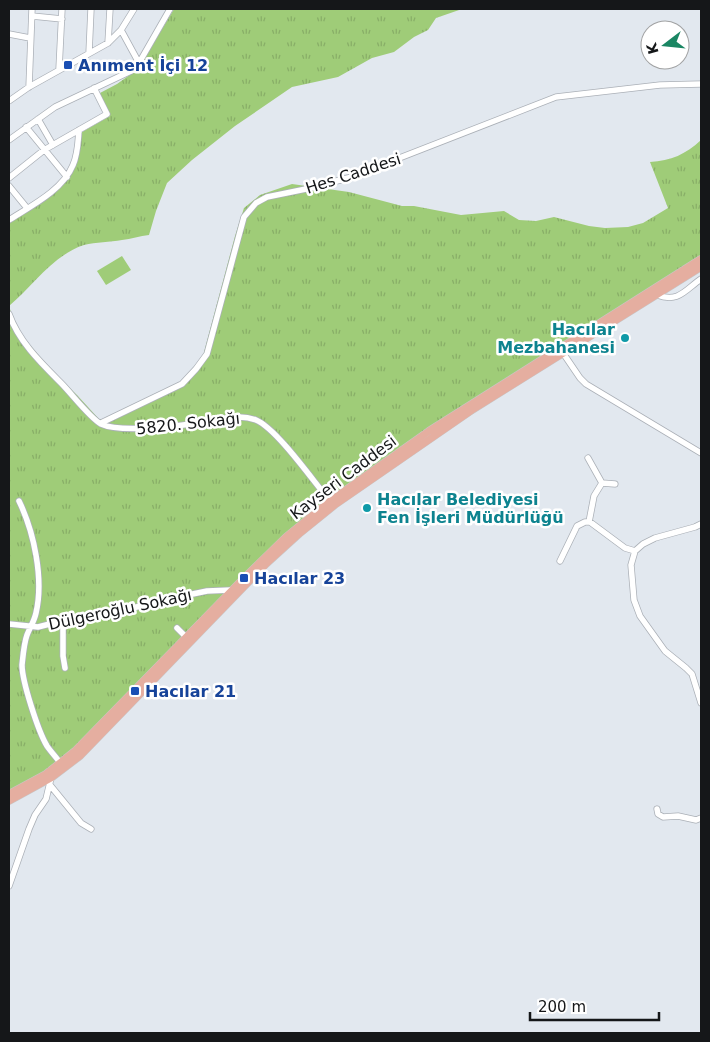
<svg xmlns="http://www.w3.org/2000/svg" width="710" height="1042" font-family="'DejaVu Sans',sans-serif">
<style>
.grass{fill:url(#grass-tufts)}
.garden{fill:#9fcc78}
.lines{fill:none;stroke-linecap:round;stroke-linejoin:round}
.minor-casing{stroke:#abb0b7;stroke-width:7}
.major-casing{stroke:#c7c7c8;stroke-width:8}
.minor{stroke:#fff;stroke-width:5.5}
.major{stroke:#e5aea0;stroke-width:7}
.transit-dot{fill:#1a4fb4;stroke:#fff;stroke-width:2}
.culture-dot{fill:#0f9aa8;stroke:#fff;stroke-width:2}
.labels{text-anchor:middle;stroke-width:5;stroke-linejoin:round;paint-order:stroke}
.transit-label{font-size:16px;font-weight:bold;fill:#164399;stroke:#fff;text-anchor:start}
.street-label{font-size:16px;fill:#151719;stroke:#fff}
.culture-label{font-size:16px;font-weight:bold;fill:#0d838f;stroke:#fff;text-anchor:end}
</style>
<defs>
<pattern id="grass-tufts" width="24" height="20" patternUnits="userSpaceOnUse" patternTransform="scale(1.25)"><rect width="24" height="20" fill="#9fcc78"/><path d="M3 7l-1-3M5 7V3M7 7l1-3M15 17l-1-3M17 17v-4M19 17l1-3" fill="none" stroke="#88ae67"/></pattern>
</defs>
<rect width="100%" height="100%" fill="#e2e8ef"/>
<!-- grass -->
<path class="grass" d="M174,9h288l-26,9 -8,12 -14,7 -20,15 -22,6 -34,19 -46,10 -57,39 -43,34 -25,23 -11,28 -7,24c-9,1 -18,4 -27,5 -12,2 -26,2 -38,5 -31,10 -51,41 -75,61l8,24 36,42 24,23 22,24h5l78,-38 21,-25 32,-120 9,-28 16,-13 32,-11 57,8 53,14h12l47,9 43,-4 15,9 17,1 18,-4 35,9 16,2 23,-1 15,-4 25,-15 -18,-46c21,-1 36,-8 51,-22v125l-376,245 -257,253 -59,37v-578l50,-33c14,-15 21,-37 23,-57l28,-16 -10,-23 17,-9 21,-15z"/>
<!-- garden -->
<path class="garden" d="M122,256l9,14 -25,15 -9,-14z"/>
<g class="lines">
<defs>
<path id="minor" d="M32,16l30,3
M121,30l18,33
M9,34l21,4
M108,43l2,-34
M89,53l2,-44
M59,69l3,-60
M29,87l3,-78
M9,101l20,-14 79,-44 13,-13 13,-21
M38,119l15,26
M26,127l41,50
M9,140l46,-33 76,-36 8,-8 31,-54
M9,178l35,-28 63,-36 -13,-26
M9,186l18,22
M9,220c22,-14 54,-30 64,-55 5,-11 5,-23 6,-35
M657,295c22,8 28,-5 44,-16
M9,314c10,28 32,49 52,69 10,10 29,35 40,41 21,10 85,1 110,-3 15,-3 30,-7 45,-1 21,9 57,61 74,81
M563,353l17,25 6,6 115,69
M101,423l81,-39 14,-15 11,-15 37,-137 12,-14 11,-6 39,-8 42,-11 208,-81 104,-12 41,-1
M588,458l14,25 -8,13 -5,26
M602,483l13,1
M19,501c15,31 25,78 17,112 -2,9 -6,14 -9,22 -3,8 -4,21 -5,30 0,16 16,66 25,81 4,6 10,12 14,18
M701,524l-6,3 -40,11 -12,6 -8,7 -4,14 3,35 6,16 25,35 21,17 6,6 9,29
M560,561l17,-35 8,-4h5l35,26 10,3
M63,621v35l2,12
M9,624l29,3 43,-11 26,-2 76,-18 24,-5 24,-1
M177,628l9,9
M50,785l31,38 10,6
M657,809l1,5 5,3 15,-1 18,4 5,-2
M9,886l20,-57 6,-14 11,-16 5,-21"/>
<path id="major" d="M9,794l37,-20 29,-23 169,-173 42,-41 44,-36 99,-70 272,-172
M9,801l42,-23 29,-22 186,-192 33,-30 37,-30 136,-94 229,-143"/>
</defs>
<!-- minor casing -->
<use href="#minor" class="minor-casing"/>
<!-- major casing -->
<use href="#major" class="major-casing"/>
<!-- minor -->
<use href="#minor" class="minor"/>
<!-- major -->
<use href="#major" class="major"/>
</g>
<!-- markers -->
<g class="transit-dot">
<rect x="63" y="60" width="10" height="10" rx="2.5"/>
<rect x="239" y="573" width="10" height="10" rx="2.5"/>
<rect x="130" y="686" width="10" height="10" rx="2.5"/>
</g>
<g class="culture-dot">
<circle cx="625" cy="338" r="5"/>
<circle cx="367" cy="508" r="5"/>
</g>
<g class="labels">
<!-- transit labels -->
<g class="transit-label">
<text x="78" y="71">Anıment İçi 12</text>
<text x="254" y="584">Hacılar 23</text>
<text x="145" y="697">Hacılar 21</text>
</g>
<!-- street labels -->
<g class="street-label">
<text transform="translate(353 173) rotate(-18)" y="6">Hes Caddesi</text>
<text transform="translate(188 423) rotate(-6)" y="6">5820. Sokağı</text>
<text transform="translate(343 477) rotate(-37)" y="6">Kayseri Caddesi</text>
<text transform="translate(120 609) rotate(-12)" y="6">Dülgeroğlu Sokağı</text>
</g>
<!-- culture labels -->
<g class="culture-label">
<text x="615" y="335">Hacılar<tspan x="615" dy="18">Mezbahanesi</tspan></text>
<text x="377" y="505" text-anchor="start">Hacılar Belediyesi<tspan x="377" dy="18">Fen İşleri Müdürlüğü</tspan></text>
</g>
</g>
<!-- border -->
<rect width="710" height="1042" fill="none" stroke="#151719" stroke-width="20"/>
<!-- north arrow -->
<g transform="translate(665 45) rotate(254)"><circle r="24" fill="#ffffff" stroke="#a1a2a3"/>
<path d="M0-4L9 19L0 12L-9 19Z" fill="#1a8663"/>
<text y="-8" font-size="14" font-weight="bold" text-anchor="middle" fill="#151719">K</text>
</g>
<!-- scale -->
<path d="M530 1012v8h129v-8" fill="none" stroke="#151719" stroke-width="2.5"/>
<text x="538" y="1012" font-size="15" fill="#151719" stroke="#ffffff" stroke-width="4" paint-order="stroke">200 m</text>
</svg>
